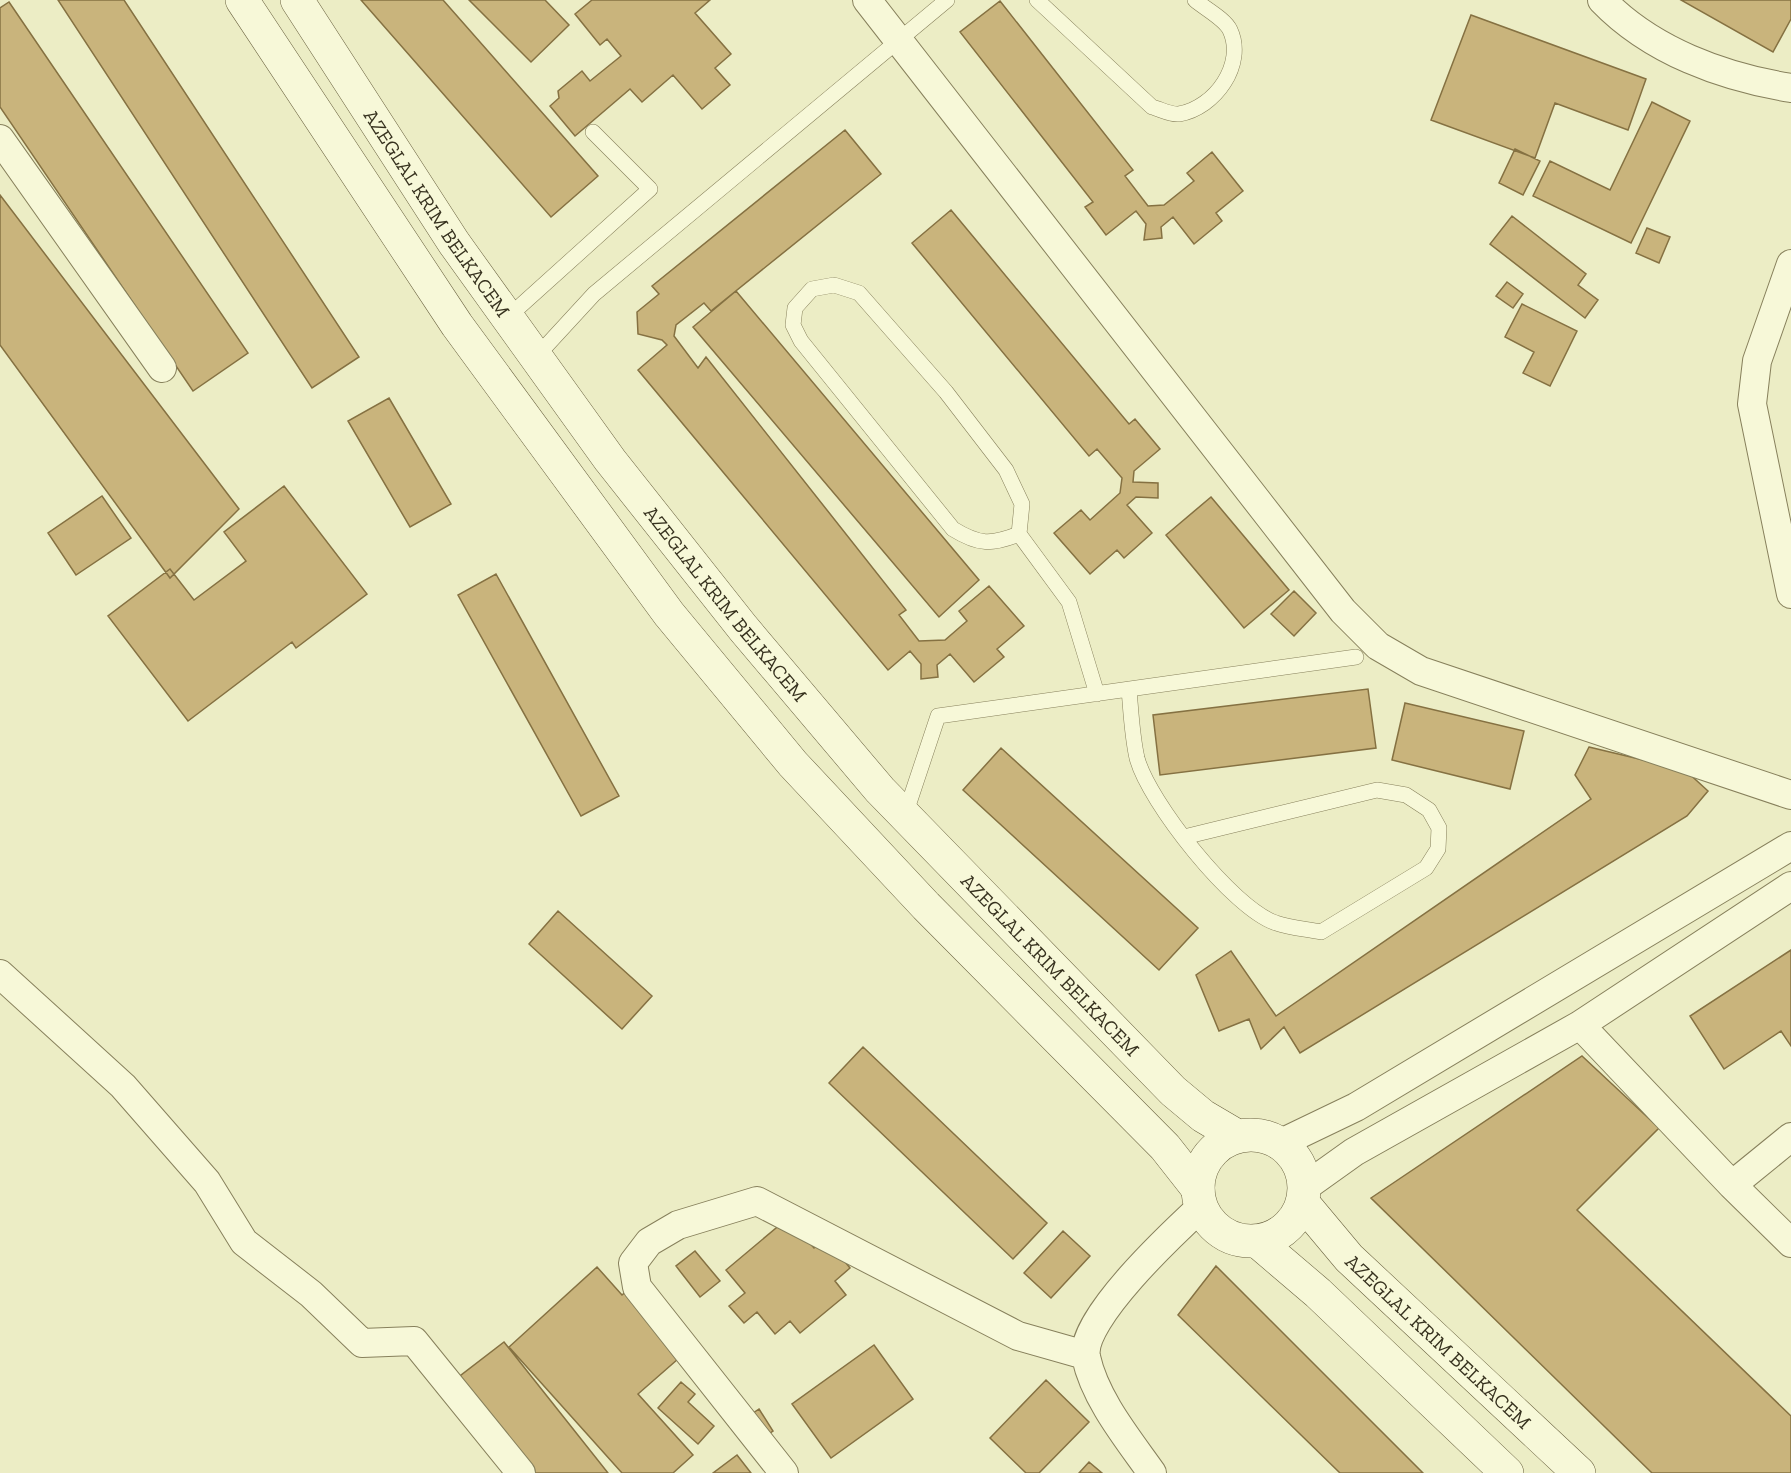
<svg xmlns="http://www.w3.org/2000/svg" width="1791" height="1473" font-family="'Zilla Slab',serif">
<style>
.building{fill:#c9b47c;stroke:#857142;stroke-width:1.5}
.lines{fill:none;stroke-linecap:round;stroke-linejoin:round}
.service-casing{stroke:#87805c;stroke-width:16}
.minor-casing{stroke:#87805c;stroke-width:30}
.secondary-casing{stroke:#69613f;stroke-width:34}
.service{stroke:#f7f8d8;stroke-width:15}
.minor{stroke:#f7f8d8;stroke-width:28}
.secondary{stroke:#f7f8d8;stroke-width:33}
.labels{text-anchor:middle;stroke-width:4.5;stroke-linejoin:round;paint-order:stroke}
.street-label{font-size:20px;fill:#37321f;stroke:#f4f4d4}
</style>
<rect width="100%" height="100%" fill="#ecedc5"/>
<!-- building -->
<path class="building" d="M58,0h66l235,357 -47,31z
M361,0h82l155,176 -47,41z
M469,0h76l24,25 -38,37z
M592,0h118l-15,13 36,41 -16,14 15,17 -28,24 -29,-34 -31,27 -12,-13 -55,47 -25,-30 9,-8 -1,-7 24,-20 8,10 31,-25 -14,-17 -7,6 -25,-31z
M1681,0h110v19l-18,33z
M1000,1l133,169 -8,6 23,30 16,-1 30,-24 -7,-8 25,-21 31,39 -27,22 6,8 -28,23 -21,-27 -12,10 1,11 -18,2 2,-16 -10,-13 -30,24 -21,-28 8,-5 -133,-170z
M9,2l239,351 -55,38 -193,-284v-99z
M1471,15l175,64 -18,51 -73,-27 -20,55 -104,-38z
M1652,102l38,19 -59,122 -98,-47 17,-35 60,29z
M845,130l36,44 -170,137 -7,-8 -28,22 -2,11 24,32 8,-11 200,253 -7,5 20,26 26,-1 22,-19 -8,-10 30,-25 35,40 -27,23 7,8 -30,25 -24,-28 -13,11 1,12 -17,2v-15l-11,-13 -22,19 -250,-300 29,-25 -5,-5 -24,-6 -1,-22 22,-18 -7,-8z
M1515,149l25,12 -17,34 -24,-12z
M0,195l239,314 -69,69 -170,-233z
M951,210l178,214 6,-5 25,30 -26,22 -1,11 25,1v15l-22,-1 -9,8 25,28 -28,25 -7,-8 -27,24 -36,-41 27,-23 9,10 30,-27 2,-15 -25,-29 -8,7 -177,-213z
M1512,216l74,58 -8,11 20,15 -13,18 -95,-74z
M1647,228l23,9 -11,26 -23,-10z
M1507,282l16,12 -10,14 -17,-12z
M736,291l243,289 -40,37 -246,-290z
M1522,304l55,27 -27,55 -27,-13 11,-21 -29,-15z
M389,398l62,106 -41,23 -62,-106z
M284,486l83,108 -71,54 -4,-6 -104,79 -80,-105 62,-47 24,31 52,-39 -22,-29z
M102,496l29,42 -55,37 -28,-42z
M1211,497l78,93 -45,38 -78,-93z
M496,574l123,222 -38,20 -123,-221z
M1294,591l22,22 -22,23 -23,-22z
M1368,689l8,59 -216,27 -7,-60z
M1405,703l119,28 -14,58 -118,-29z
M1589,747l96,23 23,21 -21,25 -387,237 -16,-26 -23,22 -12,-30 -30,12 -23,-56 35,-24 45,65 315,-217 -16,-24z
M1001,748l197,180 -39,42 -196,-180z
M558,911l94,85 -30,33 -93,-85z
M1791,950v96l-10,-15 -57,38 -34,-53z
M863,1047l184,176 -34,36 -184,-176z
M1582,1056l77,72 -82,82 214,206v57h-139l-281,-275z
M788,1218l26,30 12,-10 24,30 -15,13 11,14 -46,38 -10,-12 -15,13 -18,-22 -13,11 -15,-17 16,-13 -19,-23z
M1063,1231l27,25 -39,42 -27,-25z
M695,1251l25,30 -20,16 -24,-31z
M1216,1266l207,207h-83l-162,-158z
M597,1267l25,28 7,-6 57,63 -48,42 55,61 -20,18h-51l-113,-126z
M504,1342l104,131h-77l-75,-94z
M874,1345l39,54 -82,59 -39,-54z
M1046,1380l43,42 -50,51h-13l-36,-35z
M681,1382l14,12 -7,8 26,24 -16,18 -40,-36z
M759,1409l14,22 -13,9 -14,-22z
M737,1455l14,18h-38z
M1089,1462l13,11h-23z"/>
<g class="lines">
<defs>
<path id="service" d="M1037,0l115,107c8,2 19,8 27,7 36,-6 67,-50 51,-84 -5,-11 -26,-22 -35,-30
M508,317l142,-128 -57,-57
M536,357l58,-63 353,-294
M1019,534c-28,11 -40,11 -66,-5l-152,-188 -8,-16 2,-17 17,-19 22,-4 25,8 87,99 60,78 16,34 -3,30 50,68 28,92
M1129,689c2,23 3,47 8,69 11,43 96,151 139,165 14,5 30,6 45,9l105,-64 12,-19 1,-21 -10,-18 -23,-15 -29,-5 -193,47
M905,815l33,-99 418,-59"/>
<path id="minor" d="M867,0l476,611 35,35 43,25 370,124
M1602,0c49,51 121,77 189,88
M0,139l162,229
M1791,264l-34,97 -5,43 39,190
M0,974l123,112 84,96 37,60 67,52 51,49 52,-2 107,132
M1580,1025l152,160 59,58
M1279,1144l77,-37 435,-261
M1732,1185l59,-48
M1305,1187l49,-35 226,-127 211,-139
M784,1473l-147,-186 -4,-24 16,-21 29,-17 79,-24 261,135 67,19
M1152,1473c-24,-34 -57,-74 -66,-116 -7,-37 88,-125 115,-150"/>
<g id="secondary">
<path d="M242,0l215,325 212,289 124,150 133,142 239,241 33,42"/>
<path id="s1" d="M297,0l157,243 156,217 133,168 137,162 293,301 30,25 34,20"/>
<circle cx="1251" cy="1188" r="53"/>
<path id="s2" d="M1303,1203l46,55 230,215"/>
<path d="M1257,1241l61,52 189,180"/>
</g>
</defs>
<!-- service casing -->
<use href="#service" class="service-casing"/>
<!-- minor casing -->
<use href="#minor" class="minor-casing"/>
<!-- secondary casing -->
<use href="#secondary" class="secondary-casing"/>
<!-- service -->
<use href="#service" class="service"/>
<!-- minor -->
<use href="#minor" class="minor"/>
<!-- secondary -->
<use href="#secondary" class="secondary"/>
</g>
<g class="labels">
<!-- street labels -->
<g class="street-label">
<text dy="7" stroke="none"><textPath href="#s1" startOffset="255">AZEGLAL KRIM BELKACEM</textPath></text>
<text dy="7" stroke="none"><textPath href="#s1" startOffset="741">AZEGLAL KRIM BELKACEM</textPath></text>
<text dy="7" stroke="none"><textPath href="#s1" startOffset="1227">AZEGLAL KRIM BELKACEM</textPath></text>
<text dy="7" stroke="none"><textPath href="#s2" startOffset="194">AZEGLAL KRIM BELKACEM</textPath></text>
</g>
</g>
</svg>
